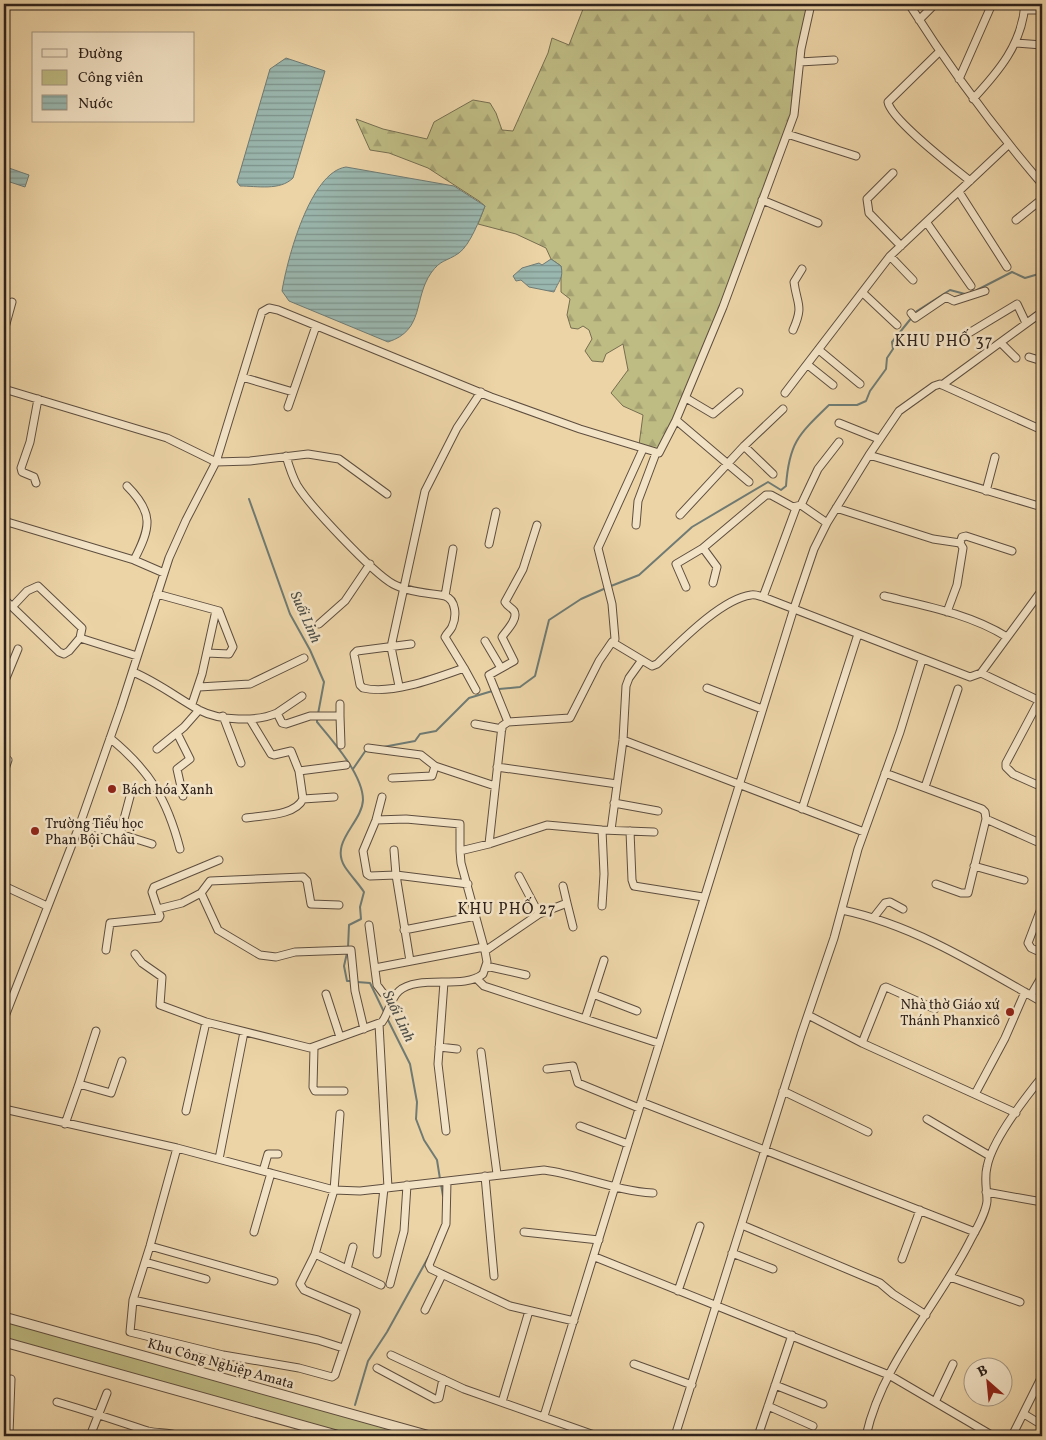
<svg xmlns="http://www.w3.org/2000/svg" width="1046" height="1440" font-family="Vollkorn,serif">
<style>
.green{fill:#bebb83;stroke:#766e50}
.forest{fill:url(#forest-firs);stroke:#766e50}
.water{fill:url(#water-rules);stroke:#6f7b74}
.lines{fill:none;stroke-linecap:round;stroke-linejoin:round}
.stream{stroke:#6f7b74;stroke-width:2}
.minor-casing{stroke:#5e4e3f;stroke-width:9}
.tertiary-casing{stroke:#5e4e3f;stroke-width:11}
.minor{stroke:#f3e3c6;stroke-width:7}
.tertiary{stroke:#f3e3c6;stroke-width:9}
.poi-dot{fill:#8f2418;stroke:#f3e3c6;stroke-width:2}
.labels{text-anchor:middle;stroke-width:5;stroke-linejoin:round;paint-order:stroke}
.poi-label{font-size:14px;fill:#2e221c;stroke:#f3e3c6;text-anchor:start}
.street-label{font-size:14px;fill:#2e221c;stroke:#f3e3c6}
.water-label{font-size:15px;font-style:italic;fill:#4e4f48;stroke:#f3e3c6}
.quarter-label{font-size:16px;letter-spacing:1px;fill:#2e221c;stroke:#f3e3c6}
</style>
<defs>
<pattern id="forest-firs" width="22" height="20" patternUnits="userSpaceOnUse" patternTransform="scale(1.25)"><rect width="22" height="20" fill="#bebb83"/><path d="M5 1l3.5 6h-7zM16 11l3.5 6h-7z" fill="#a4a071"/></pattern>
<pattern id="water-rules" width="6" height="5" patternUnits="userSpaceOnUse" patternTransform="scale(1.25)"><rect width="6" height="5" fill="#9ab7af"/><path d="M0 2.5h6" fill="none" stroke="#7e948e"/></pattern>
</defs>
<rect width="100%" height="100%" fill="#ecd4a7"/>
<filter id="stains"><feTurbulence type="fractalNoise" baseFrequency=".004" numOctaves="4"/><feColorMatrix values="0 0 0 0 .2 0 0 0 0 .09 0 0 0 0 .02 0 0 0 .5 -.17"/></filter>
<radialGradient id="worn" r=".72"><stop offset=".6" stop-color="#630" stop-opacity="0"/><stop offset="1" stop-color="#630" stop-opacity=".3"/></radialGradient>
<!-- green -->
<path class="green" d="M4,1321l412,115h-61l-351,-98z"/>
<!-- forest -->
<path class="forest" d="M585,4h223l-9,45 -8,66 -71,192 -36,90 -26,54 -19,-6 4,-30 -20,-9 -12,-13 17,-23 -5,-26 -17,10 -3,8 -11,-1 -7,-10 7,-12 -3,-9 -6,-4 -5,3 -7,-1 -4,-13 3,-16 -9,-7v-26l-10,-7 -5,-11 -30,-14 -38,-10 7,-18 -6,-5 -51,-33 -39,-15 -19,-3 -14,-31 27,10 44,10 7,-17 39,-22 17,3 6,10 6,17 11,1 35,-78 4,-15 17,7z"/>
<!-- water -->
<path class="water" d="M286,58l39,13 -32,107c-13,13 -36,8 -53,8l-3,-4 33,-113z
M6,167l23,8 -4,12 -21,-7z
M346,167l108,19 31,20c-5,13 -15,39 -26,47 -13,9 -18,6 -28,20 -18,26 -6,57 -43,69l-99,-41 -7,-10c5,-31 28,-119 64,-124z
M551,259l10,7c3,12 -3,16 -7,26l-25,-5 -8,-7 -5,1 -3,-5 9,-8 17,-5 3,2z"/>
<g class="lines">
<!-- stream -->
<path class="stream" d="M977,290l35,-18 13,6 17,-5
M249,499l41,115 20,36 14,32 -6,32
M611,586l28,-11 53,-48 76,-45 13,8 5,-4c3,-43 12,-51 43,-81h28l9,-4 4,-10 16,-22 1,-11 6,-9 -1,-7 25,-31 33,-21 15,4
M317,719v3c16,19 46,53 46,78 -1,23 -34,42 -18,67 6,9 13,16 19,25l-4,15 1,12 -12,6 -1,23
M383,747l32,-6 5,-7 16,-3 33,-33 30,-9 21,-2 15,-11 14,-56 32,-21 25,-11
M353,769l13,-19
M347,953l-3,13 3,15h5
M357,982l13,1 14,29
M387,1018l23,46 7,38 -1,17 8,21 13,20 3,19
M441,1184l2,12
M355,1405l13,-44 19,-29 42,-76"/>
<defs>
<path id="minor" d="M909,4c40,63 84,123 133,180
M1024,10h18
M919,20l16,-16
M1016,43l26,2
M939,52l-51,50c3,18 65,65 82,79
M800,62l34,-2
M959,79l33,-75
M973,99c26,-28 49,-55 52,-95
M787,134l69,22
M893,173l-26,26 2,14 32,33
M959,192l48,75
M762,200l56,23
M1016,220l26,-21
M927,223l44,63
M890,256l23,24
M863,293l34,32
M911,313l4,5 31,-21 8,4 31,-10
M793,330c11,-25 4,-25 1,-48l8,-13
M4,331l8,-29
M964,336l53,-32 9,19
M1001,343l15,15
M819,350l41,34
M1029,357l13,4
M808,365l25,20
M242,377l51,15
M942,385l100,-73
M4,389l163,49 49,24 34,-1 58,-7 31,5 48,35
M785,393l105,-137 118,-111
M686,398l27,16 26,-22
M288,407l28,-81
M676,420l73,62
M839,423l40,16
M744,446l29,28
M869,455l173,52
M286,456c3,10 6,20 11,29 12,20 76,88 96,99 15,8 35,9 52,12l8,-47
M36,483l-2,-6 -12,-5 -1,-4 9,-26 8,-43
M127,486c27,27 24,41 7,74
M986,491l9,-34
M836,508l97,31 27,4 3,5 -6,37 -10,27
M680,515l64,-69 39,-37
M4,521l130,39 30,13
M827,523l-26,-18 17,-36 21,-27
M636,525l2,-24 18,-48
M960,543l2,-6 4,-1 46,15
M489,544l7,-32
M703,548l63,-53h5l22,12 8,-2
M686,587l-10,-23 27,-16 14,19 -4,16
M157,594l62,17 14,36 -4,7 -22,-1
M884,596c42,10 86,18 123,41
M763,597l33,-89
M4,599l55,53 5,2 5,-3 11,-13 57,18
M12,607l15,-16 11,-5 44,42 -2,10
M319,624l26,-23 25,-37
M615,639l-3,-35 -14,-56 45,-99
M485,641l16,27
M411,644l-54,7 -3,3 6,31 3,3c29,7 73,-10 101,-20l-19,-31c2,-4 5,-6 7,-10 5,-11 4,-27 -7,-31
M464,668l12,22
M133,672c24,10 43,25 66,38 21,11 58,12 78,3l5,10 4,1 24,-8h30l1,29
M981,673l61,29
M4,683l14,-34
M399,686l-8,-39 34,-156 32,-63 24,-36
M199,687l51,-3 54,-26
M707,688l55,21
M1039,701l-33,62v4l7,7 29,13
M192,704l10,-30 13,-59 4,-4
M340,704v12
M277,713l25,-17
M223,716l18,47
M251,721l20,33 3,1 17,-4 8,20
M508,722l-19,-47 25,-14 -12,-24c3,-5 17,-18 12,-26 -3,-4 -6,-4 -9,-9l18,-33 14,-44
M475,724l27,5
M177,733l13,26 -13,10 6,27
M110,738c40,33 57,61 70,111
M623,740l241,92
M368,748l53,7 14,11
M157,749l27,-22 15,-17
M4,759l4,1 -4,12
M497,767l120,17
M885,773l97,36 3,3 1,7 56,25
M392,778l40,-2 3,-10 60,20
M925,787l33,-98
M382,797l-6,23 -13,31 4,23 3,2 26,-1 72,9
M303,799l31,-2
M614,803l44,8
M802,809l56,-175
M246,818c17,-3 49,-2 57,-19l-4,-28 47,-6
M376,820l30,-1 54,5v27
M80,824l40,10 12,-45
M611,830l12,-90 3,-54 3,-8 13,-18 10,6 5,-2c22,-21 64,-65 94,-69 4,-1 8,1 12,2l207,80 11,-4 61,-83
M630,831l2,49 2,6 69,11
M120,834l32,10
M489,844l13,-118 6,-4 62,-4 29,-57 13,-19 30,18
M394,850l2,25 14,86
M974,866l50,14
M936,884l25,9h7l18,-74
M4,886l43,20
M201,893l17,37 42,25 16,2 19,-5 56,-2 4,41 9,38
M567,903l6,24
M602,906l2,-32 -2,-44
M1042,906l-14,37 3,5 11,5
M158,909l24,-6 19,-10 9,-12 93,-4 4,4 4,23 28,1
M842,910c72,15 137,56 200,92
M539,914l28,-11 -4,-17
M874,917l11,-14 5,-1 13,7
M369,925l8,60 6,8
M404,930l72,-14
M106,950l4,-27 49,-5 1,-2 -8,-24 2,-5 65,-27
M485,951l54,-37 -20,-38
M135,954l7,9 20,14 -2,28 46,17 104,26 72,-26c7,-9 8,-23 17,-31 19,-17 65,-1 84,-17l4,-12 -2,-11 -24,-88 -1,-12 29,-7 58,-19 55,5 52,2
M486,966l40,9
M375,968l109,-21
M476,978l8,8 174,57
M444,982l-6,82 8,67
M326,994l14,43
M593,994l44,17
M1031,995l11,-19
M808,1015l54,28 154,70
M4,1019l76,-195 41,-117 48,-149 17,-38 30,-58 46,-150 7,-4 9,2 213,87 89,32 79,24 17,-33 47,-113 71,-192 7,-66 10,-45
M585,1019l19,-59
M379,1024l9,164
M862,1043l22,-55 2,-1 49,22
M439,1047l18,2
M314,1048l-1,39 2,4h29
M481,1052l16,122
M547,1069l26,-3 5,17 61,25
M79,1084l17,-53
M783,1091l85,41
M975,1094l30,-56 20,-46
M641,1102l334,130
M4,1109l173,39 157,42 26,1 184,-21c37,5 72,21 109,23
M186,1111l20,-89
M927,1119l63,37
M65,1124l14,-40 32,9 11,-32
M580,1126l48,18
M177,1148l-27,98 -17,54 -3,32 93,23 76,13 33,9 3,-2 21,-63 -52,-22 -4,-6 15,-30 19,-64 6,-76
M219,1159l25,-127
M263,1171l5,-17h10
M485,1176l9,100
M447,1181l-1,43 -17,41 2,4 79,37 64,15
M986,1192l56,10
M742,1225l138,58 13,11 33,21
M254,1232l17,-59
M524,1232l75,8
M150,1246l124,35
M732,1253l41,16
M315,1254l66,31
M377,1254l7,-66
M595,1257l294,118 104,61
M902,1259l18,-49
M145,1262l61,17
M347,1269l6,-22
M950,1277l70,25
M390,1284l14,-53 3,-46
M678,1291l22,-65
M133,1300l185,40 25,8
M425,1310l17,-35
M391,1355l73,34 133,47
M634,1364l58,21
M377,1368l58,31 4,-1 4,-19
M775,1385l48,19
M57,1402c31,9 60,19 91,29 11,3 20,0 31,5
M502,1402l27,-91
M935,1402l18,-38
M768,1406l45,20
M1024,1414l18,11
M544,1416l250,-808 20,-59 13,-26 42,-68 30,-44 35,-25 6,-2 102,46
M4,1436l5,-2 2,-55
M90,1436l17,-43
M675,1436l126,-401 33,-97 24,-89 42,-117 22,-72
M758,1436l34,-101
M866,1436c16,-72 70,-129 103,-193 6,-12 17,-29 18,-42 0,-11 -3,-23 0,-34 5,-27 38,-69 55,-90
M1012,1436l30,-60"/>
<path id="tertiary" d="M4,1317l426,119
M4,1342l336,94"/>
</defs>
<!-- minor casing -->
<use href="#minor" class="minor-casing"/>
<!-- tertiary casing -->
<use href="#tertiary" class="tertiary-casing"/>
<!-- minor -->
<use href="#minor" class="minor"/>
<!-- tertiary -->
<use href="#tertiary" class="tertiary"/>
</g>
<!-- markers -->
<g class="poi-dot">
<circle cx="112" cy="789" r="5"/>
<circle cx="35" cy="831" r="5"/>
<circle cx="1010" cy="1012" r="5"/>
</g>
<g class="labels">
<!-- poi labels -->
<g class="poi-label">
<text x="122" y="794">Bách hóa Xanh</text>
<text x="45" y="828">Trường Tiểu học<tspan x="45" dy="16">Phan Bội Châu</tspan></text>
<text x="1000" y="1009" text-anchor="end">Nhà thờ Giáo xứ<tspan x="1000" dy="16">Thánh Phanxicô</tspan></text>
</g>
<!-- street labels -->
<g class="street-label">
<text transform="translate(221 1363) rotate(16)" y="5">Khu Công Nghiệp Amata</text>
</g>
<!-- water labels -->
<g class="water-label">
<text transform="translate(306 617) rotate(66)" y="5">Suối Linh</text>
<text transform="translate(399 1016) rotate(64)" y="5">Suối Linh</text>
</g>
<!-- quarter labels -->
<g class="quarter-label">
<text x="944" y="346">KHU PHỐ 37</text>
<text x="507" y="914">KHU PHỐ 27</text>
</g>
</g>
<!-- margin -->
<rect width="1046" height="1440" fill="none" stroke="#ecd4a7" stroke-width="20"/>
<rect x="5" y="5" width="1036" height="1430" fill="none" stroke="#2e221c" stroke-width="2.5"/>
<rect x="10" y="10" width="1026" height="1420" fill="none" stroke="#2e221c"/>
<!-- legend -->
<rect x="32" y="32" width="162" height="90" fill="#f3e3c6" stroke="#a49682"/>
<rect x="42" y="49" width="25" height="8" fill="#f3e3c6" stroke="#a49682"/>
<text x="78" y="58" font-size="15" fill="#2e221c">Đường</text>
<rect x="42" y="70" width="25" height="15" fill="#bebb83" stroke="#a49682"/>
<text x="78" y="82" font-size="15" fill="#2e221c">Công viên</text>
<rect x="42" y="95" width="25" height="15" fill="url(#water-rules)" stroke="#a49682"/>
<text x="78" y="108" font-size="15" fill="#2e221c">Nước</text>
<!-- north arrow -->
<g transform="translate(988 1382) rotate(333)"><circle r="24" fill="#f3e3c6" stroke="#a49682"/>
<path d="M0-4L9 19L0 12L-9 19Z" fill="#8f2418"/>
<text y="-8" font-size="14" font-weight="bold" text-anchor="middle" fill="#2e221c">B</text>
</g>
<rect width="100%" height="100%" filter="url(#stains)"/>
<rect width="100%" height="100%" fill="url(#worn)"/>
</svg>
